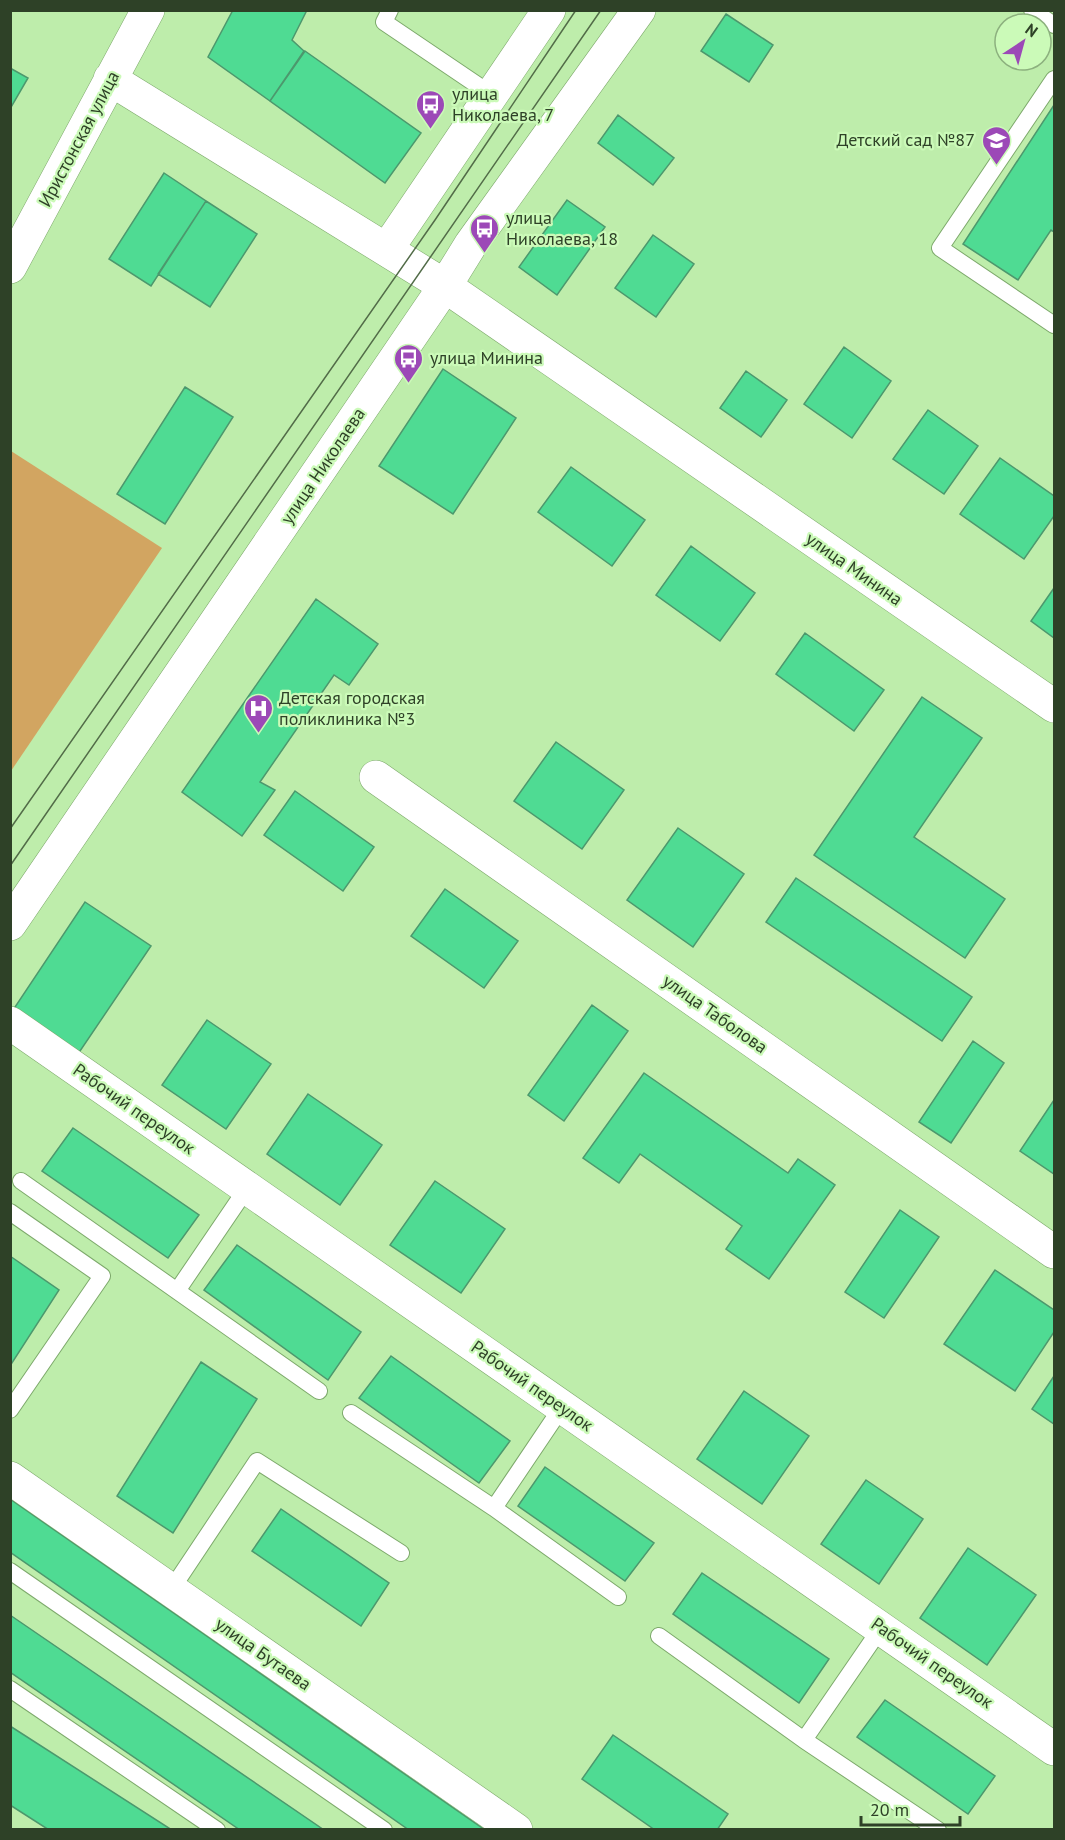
<svg xmlns="http://www.w3.org/2000/svg" width="1065" height="1840" font-family="'PT Sans',sans-serif">
<style>
.green{fill:#d2a561}
.building{fill:#4fdb93;stroke:#4c986d;stroke-width:1.5}
.lines{fill:none;stroke-linecap:round;stroke-linejoin:round}
.lane-casing{stroke:#7da96b;stroke-width:18}
.street-casing{stroke:#7da96b;stroke-width:34}
.secondary-casing{stroke:#7da96b;stroke-width:34}
.lane{stroke:#fff;stroke-width:16}
.street{stroke:#fff;stroke-width:33}
.secondary{stroke:#fff;stroke-width:33}
.tram{stroke:#526c48;stroke-width:1.5}
.labels{text-anchor:middle;stroke-width:4.5;stroke-linejoin:round;paint-order:stroke}
.poi-label{font-size:18px;fill:#2e4127;stroke:#cbfab8;text-anchor:start}
.street-label{font-size:18px;fill:#2e4127;stroke:#cbfab8}
</style>
<rect width="100%" height="100%" fill="#beedab"/>
<!-- green -->
<path class="green" d="M11,451l151,97 -151,223z"/>
<!-- building -->
<path class="building" d="M233,10h74l-15,30 12,11 -34,50 -62,-44z
M726,14l47,31 -24,37 -48,-31z
M305,51l116,82 -36,50 -115,-82z
M10,68l18,10 -18,31z
M1054,105v127l-3,-2 -33,50 -55,-36z
M618,115l56,43 -21,27 -55,-42z
M164,173l42,28 -55,85 -42,-27z
M567,200l38,27 -48,68 -38,-28z
M206,201l51,33 -47,73 -52,-33z
M653,235l41,29 -38,53 -41,-29z
M844,347l47,34 -39,57 -48,-34z
M443,369l73,49 -63,96 -74,-48z
M746,371l41,29 -26,37 -41,-29z
M185,387l48,30 -68,107 -48,-30z
M928,410l50,36 -34,48 -51,-35z
M1000,458l54,38v20l-30,43 -64,-45z
M571,467l74,53 -33,46 -74,-54z
M691,546l64,47 -35,48 -64,-46z
M1054,588v50l-23,-17z
M316,599l62,45 -29,41 -15,-10 -74,107 15,8 -33,46 -60,-44z
M805,633l79,57 -30,41 -78,-57z
M922,697l60,41 -68,99 91,62 -40,59 -151,-103z
M556,742l68,48 -42,59 -68,-48z
M295,791l79,56 -31,44 -79,-56z
M678,828l66,46 -51,73 -66,-47z
M796,878l176,119 -30,44 -176,-119z
M445,889l73,52 -34,47 -73,-52z
M85,902l66,44 -73,108 -65,-44z
M592,1005l36,26 -64,90 -36,-26z
M207,1020l64,44 -45,65 -64,-44z
M973,1041l31,22 -53,80 -32,-21z
M644,1073l144,100 10,-14 37,26 -66,94 -43,-30 16,-23 -102,-72 -21,29 -36,-25z
M308,1094l74,51 -42,60 -73,-51z
M1054,1100v74l-34,-23z
M73,1128l126,87 -31,43 -126,-87z
M435,1181l70,48 -44,64 -71,-48z
M900,1210l39,27 -55,81 -39,-26z
M237,1245l124,87 -33,48 -124,-90z
M10,1256l49,34 -49,76z
M995,1270l59,40v22l-39,59 -71,-47z
M391,1356l119,85 -31,42 -120,-85z
M201,1362l56,37 -84,134 -56,-37z
M1054,1376v48l-22,-15z
M744,1391l65,45 -47,68 -65,-45z
M545,1467l109,76 -29,38 -107,-75z
M866,1480l57,39 -44,65 -58,-40z
M10,1499l475,331h-76l-399,-278z
M281,1509l108,74 -28,43 -109,-75z
M968,1548l68,47 -49,70 -67,-47z
M702,1573l127,86 -30,44 -126,-89z
M10,1615l314,215h-84l-230,-158z
M885,1700l110,76 -27,38 -111,-77z
M10,1726l162,104h-123l-39,-25z
M613,1735l115,79 -11,16h-62l-73,-51z"/>
<g class="lines">
<defs>
<path id="lane" d="M390,10l-6,12 108,73
M1032,10l22,15
M1054,79l-114,169 114,77
M21,1181l298,210
M10,1212l92,64 -92,134
M177,1291l70,-103
M351,1413l143,95 68,-101
M494,1508l124,89
M10,1571l374,259
M171,1590l86,-129 144,92
M659,1636l145,104 77,-112
M10,1689l207,141
M804,1740l134,90"/>
<path id="street" d="M376,777l678,475
M10,924l435,-638
M10,1023l1044,726
M10,1478l506,352"/>
<path id="secondary" d="M110,79l335,207 609,420
M387,249l162,-239
M10,267l138,-257
M445,286l26,-42 168,-234"/>
</defs>
<!-- lane casing -->
<use href="#lane" class="lane-casing"/>
<!-- street casing -->
<use href="#street" class="street-casing"/>
<!-- secondary casing -->
<use href="#secondary" class="secondary-casing"/>
<!-- lane -->
<use href="#lane" class="lane"/>
<!-- street -->
<use href="#street" class="street"/>
<!-- secondary -->
<use href="#secondary" class="secondary"/>
<!-- tram -->
<path class="tram" d="M10,829l425,-609 141,-210
M10,866l591,-856"/>
</g>
<!-- icons -->
<defs>
<symbol id="bus-pin" viewBox="-11 -11 22 30"><path d="M0 17L-7.5 6A9.5 9.5 0 1 1 7.5 6Z" fill="#9c49b7" stroke="#cbfab8"/><path d="M-5-6H5V4H4V6H2V4H-2V6H-4V4H-5ZM-3.5-4V0h7V-4ZM-3.5 1.2v1.5H-2V1.2ZM2 1.2v1.5H3.5V1.2Z" fill="#fff"/></symbol>
<symbol id="school-pin" viewBox="-11 -11 22 30"><path d="M0 17L-7.5 6A9.5 9.5 0 1 1 7.5 6Z" fill="#9c49b7" stroke="#cbfab8"/><path d="M0-5L7-2L0 1L-7-2ZM-4 1L0 2.5L4 1V4Q0 6-4 4Z" fill="#fff"/></symbol>
<symbol id="hospital-pin" viewBox="-11 -11 22 30"><path d="M0 17L-7.5 6A9.5 9.5 0 1 1 7.5 6Z" fill="#9c49b7" stroke="#cbfab8"/><path d="M-5-5h3v3.5h4V-5h3V5h-3V1.5h-4V5h-3Z" fill="#fff"/></symbol>
</defs>
<g fill-rule="evenodd">
<use href="#bus-pin" x="414" y="88" width="33" height="45"/>
<use href="#school-pin" x="980" y="124" width="33" height="45"/>
<use href="#bus-pin" x="468" y="212" width="33" height="45"/>
<use href="#bus-pin" x="392" y="342" width="33" height="45"/>
<use href="#hospital-pin" x="242" y="692" width="33" height="45"/>
</g>
<g class="labels">
<!-- poi labels -->
<g class="poi-label">
<text x="452" y="100">улица<tspan x="452" dy="21">Николаева, 7</tspan></text>
<text x="975" y="146" text-anchor="end">Детский сад №87</text>
<text x="506" y="224">улица<tspan x="506" dy="21">Николаева, 18</tspan></text>
<text x="430" y="364">улица Минина</text>
<text x="279" y="704">Детская городская<tspan x="279" dy="21">поликлиника №3</tspan></text>
</g>
<!-- street labels -->
<g class="street-label">
<text transform="translate(79 139) rotate(-62)" y="6">Иристонская улица</text>
<text transform="translate(323 466) rotate(-56)" y="6">улица Николаева</text>
<text transform="translate(854 569) rotate(35)" y="6">улица Минина</text>
<text transform="translate(715 1014) rotate(35)" y="6">улица Таболова</text>
<text transform="translate(134 1109) rotate(35)" y="6">Рабочий переулок</text>
<text transform="translate(532 1386) rotate(35)" y="6">Рабочий переулок</text>
<text transform="translate(263 1654) rotate(35)" y="6">улица Бутаева</text>
<text transform="translate(932 1663) rotate(35)" y="6">Рабочий переулок</text>
</g>
</g>
<!-- border -->
<rect width="1065" height="1840" fill="none" stroke="#2e4127" stroke-width="24"/>
<!-- north arrow -->
<g transform="translate(1023 42) rotate(36)"><circle r="28" fill="#cbfab8" stroke="#8cb07e" stroke-width="1.5"/>
<path d="M0-4.5L10 22L0 15L-10 22Z" fill="#9c49b7"/>
<text y="-9" font-size="16" font-weight="bold" text-anchor="middle" fill="#2e4127">N</text>
</g>
<!-- scale -->
<path d="M861 1816v9h99v-9" fill="none" stroke="#2e4127" stroke-width="3"/>
<text x="870" y="1816" font-size="18" fill="#2e4127" stroke="#cbfab8" stroke-width="4.5" paint-order="stroke">20 m</text>
</svg>
